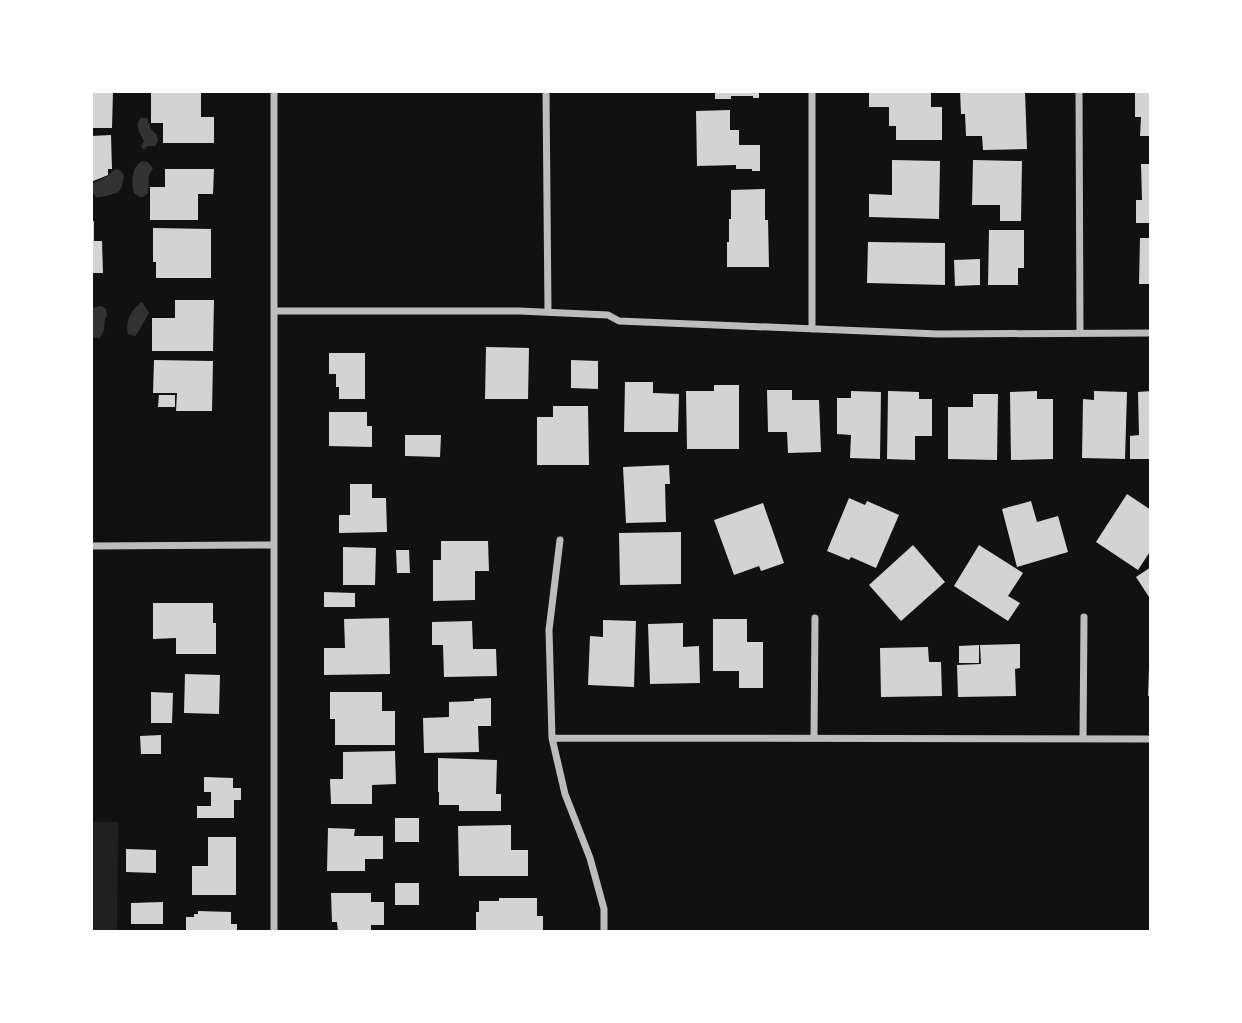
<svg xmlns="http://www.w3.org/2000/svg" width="1242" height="1023" font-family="Lato,sans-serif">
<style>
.green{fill:#202020}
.water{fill:#333}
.building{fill:#d3d3d3}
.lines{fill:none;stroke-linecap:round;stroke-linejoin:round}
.minor{stroke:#bcbcbc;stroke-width:7}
</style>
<rect width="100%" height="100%" fill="#111"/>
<!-- green -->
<path class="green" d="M91,822h27l-1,110h-26z"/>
<!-- water -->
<path class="water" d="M141,118h6l4,11 6,6 1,6 -3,5h-7l-4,4 -3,-4 3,-5c-4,-7 -10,-16 -3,-23z
M142,161l6,1 5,6 -4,7 -1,18 -5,4h-4l-5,-4c-3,-12 -2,-26 8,-32z
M117,169l4,2 3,5c-1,5 -2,14 -6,16 -3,2 -18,6 -22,5l-4,-5v-8l14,-7 8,-7z
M142,302l7,11 -12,21 -2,2 -7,-2c-3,-13 3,-24 14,-32z
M101,306l5,3 1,8 -2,1 -1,12 -4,8h-5l-4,-3 1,-27z"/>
<!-- building -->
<path class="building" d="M91,91h22l-1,37h-21z
M151,91h50v26h13v26h-51v-20h-12z
M715,91h44v7h-6v-2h-22v3h-16z
M869,91h62v16h11v33h-46v-14h-7v-19h-20z
M960,91h65l2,58 -44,1 -1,-14h-16l-1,-22h-4z
M1135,91h16v45h-11l1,-19h-6z
M730,110v20h9v15h21v26h-8v-2h-16v-4l-39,1 -1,-55z
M111,135l1,34h-4v6l-17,7v-46z
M892,160l48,1 -1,58 -70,-2v-23l23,1z
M973,160l49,1 -1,60h-21v-16h-28z
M1141,164h10v59h-15v-23h6z
M165,169h49l-1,25h-15v26h-48v-33h15z
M765,189v31h3l1,47h-42v-25h2v-23h2v-29z
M91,221h3v20h8l1,32h-12z
M153,228l58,1v49h-55v-16h-3z
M989,230h35v38h-6v17h-30z
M1140,238h11v46h-12z
M868,242l77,1v42l-78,-2z
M980,259v26l-25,1 -1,-26z
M175,300h39l-1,51h-61v-33h23z
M486,347l43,1 -1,51h-43z
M329,353h36v46h-26v-12h-3v-13h-7z
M154,360l59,1 -1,50h-36l1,-18h-24z
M571,360l27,1v28l-27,-1z
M625,382h28v11l26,1 -1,38h-54z
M714,385h25v64h-52l-1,-58h28z
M767,390h25v10h27l2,52 -33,1 -1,-21h-19z
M851,391l30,1 -1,67 -30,-1 1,-23 -14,-1v-36h14z
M888,391l31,1v7h13v37h-17v24l-28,-1z
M1037,391v8h16v60l-42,1 -1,-68z
M1094,391l33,1 -2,67 -43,-1 1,-59 11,1z
M1151,391v68h-21v-23l9,-1 -1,-43z
M973,394h25l-1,66 -49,-1v-52h25z
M159,395h16v12h-17z
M553,406h35l1,59h-52v-48h16z
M329,412h38v14h5v21l-43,-1z
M405,435h36l-1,22 -35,-1z
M669,465l1,19h-5l1,38 -40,1 -3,-56z
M350,484h22v14h14l1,34 -48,1v-18h11z
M1127,494l24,16v40l-13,20 -42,-28z
M849,498l16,7 2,-4 32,14 -23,53 -25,-11 -2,3 -22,-9z
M1031,501l6,21 21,-6 10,36 -51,15 -15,-58z
M763,503l21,60 -23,8 -2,-5 -25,9 -20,-55z
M681,532v52l-61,1 -1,-52z
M441,541h47l1,30h-14v29l-42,1v-41h8z
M913,545l32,37 -44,39 -32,-36z
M979,545l44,28 -15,23 12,7 -12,18 -54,-35z
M343,547l33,1 -1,37h-32z
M396,550h13l1,23h-13z
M1151,567v33l-15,-23z
M324,592l31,1v14h-31z
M153,603h60v20h3v31h-40v-16l-23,1z
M389,618l1,56 -66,1v-27h21l-1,-29z
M713,619h34v23h16v46h-24v-17h-26z
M603,620l33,1 -2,66 -46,-2 2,-49 13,1z
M472,621l1,28h23l1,27 -53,1 -1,-32h-11v-23z
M683,623v24l16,-1 1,37 -50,1 -2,-60z
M1020,644v24l-5,1 1,27 -58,1 -1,-32 24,-1 -1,-19z
M979,645v18h-20v-17z
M928,647l1,15h12l1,34 -61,1 -1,-49z
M1149,668h2v28h-3z
M185,674l35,1 -1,39 -35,-1z
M151,692l22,1 -1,30h-21z
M330,692h52v19h13v34h-60v-26h-5z
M491,698v28h-13l1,26 -55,1 -1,-35 26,-1v-15l25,-1v-2z
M161,735v19h-20l-1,-18z
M395,751l1,33 -24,1v19h-41l-1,-25h13v-27z
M438,758l59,2 -1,34h5v17h-42v-6h-20v-13h-1z
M204,777l29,1v10h8v12h-7v18h-37v-12h14v-14h-7z
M395,818h24v24h-24z
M511,825v25h17v26h-69l-1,-50z
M328,828l27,1 -1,7h29v23h-18v12h-38z
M208,837h28v58h-44v-29h16z
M126,849l30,1v23l-30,-1z
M395,883h24v22h-24z
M331,893h40v9h13v23h-13v7h-33l-1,-10h-5z
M499,898h38v18h6v16h-67v-20h3v-11h20z
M163,902v22h-32v-21z
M198,911l33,1v12h6v8h-51v-15h8v-3h4z"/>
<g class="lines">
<!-- minor -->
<path class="minor" d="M274,91v841
M546,91l2,221
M812,91v238
M1079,91l1,242
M275,311h244l89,4 11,6 319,13 213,-1
M560,540l-11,90 3,108 13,56 25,64 14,51v23
M91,546l183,-1
M552,738l599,1
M814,738l1,-120
M1083,738l1,-121"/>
</g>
<!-- border -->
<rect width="1242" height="1023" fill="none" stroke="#ffffff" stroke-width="186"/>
</svg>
